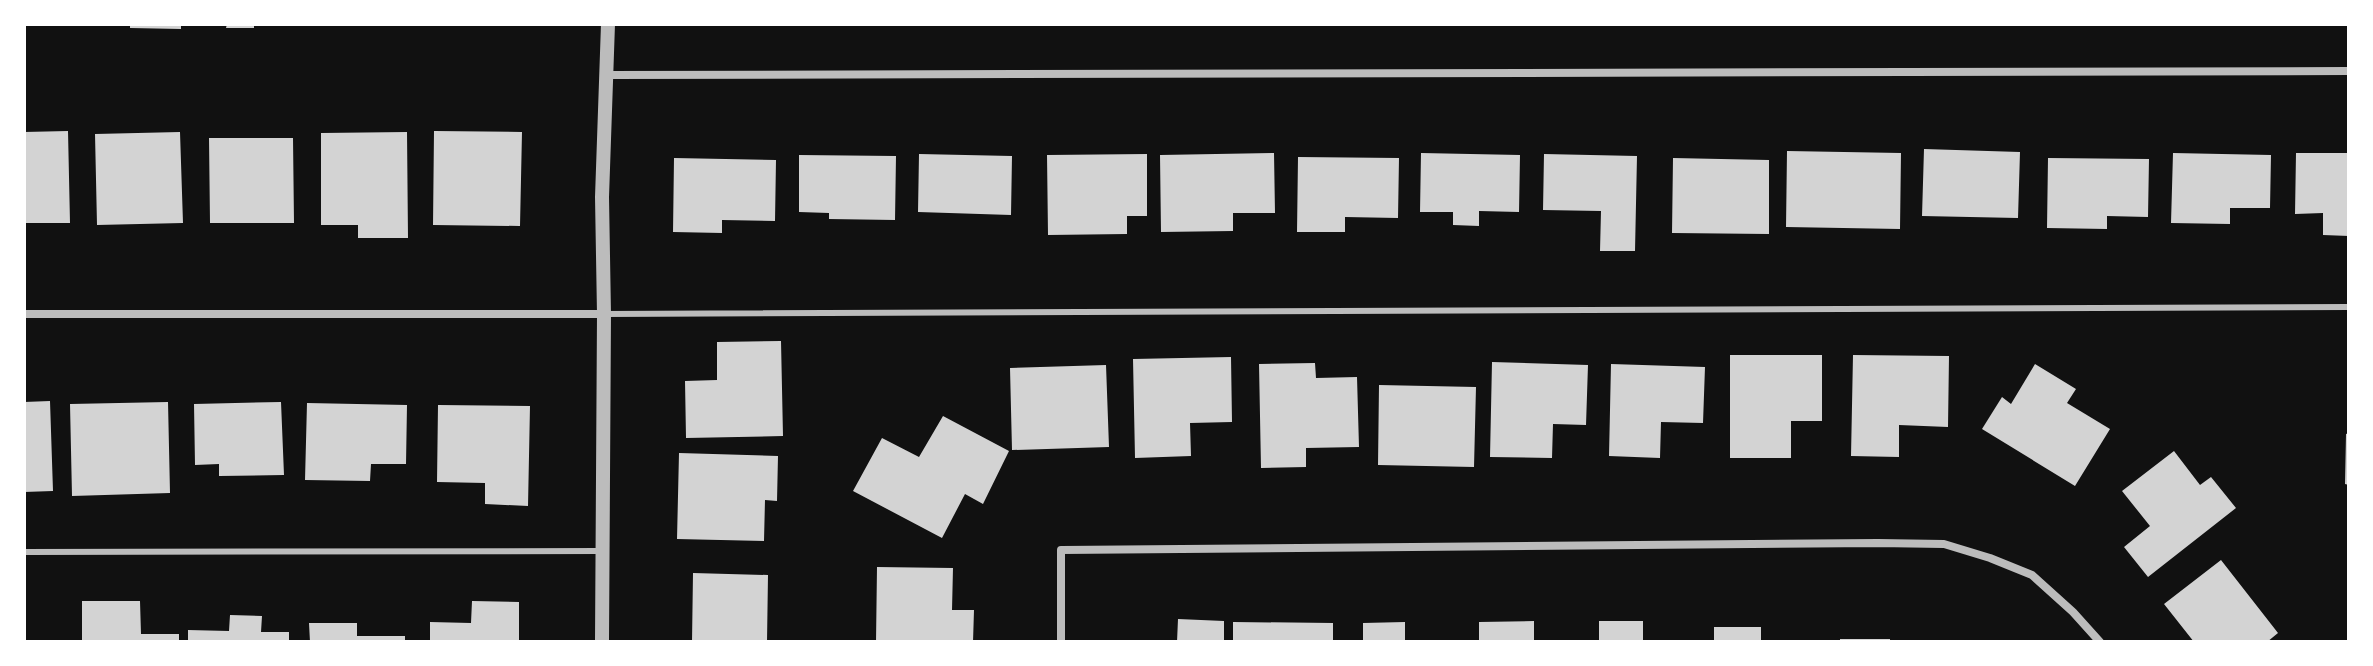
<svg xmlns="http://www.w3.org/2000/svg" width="2373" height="666" font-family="'Times New Roman',serif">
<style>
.building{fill:#d3d3d3}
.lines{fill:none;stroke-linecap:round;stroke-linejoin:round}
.service{stroke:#bcbcbc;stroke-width:6}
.minor{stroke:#bcbcbc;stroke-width:8}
.tertiary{stroke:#bcbcbc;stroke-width:14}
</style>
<rect width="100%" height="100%" fill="#111"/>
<!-- building -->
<path class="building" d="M130,24h51v5l-51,-1z
M227,24h27v4h-28z
M68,131l2,92h-46v-91z
M434,131l88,1 -2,94 -87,-1z
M180,132l3,91 -86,2 -2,-91z
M407,132l1,106h-50v-13h-37v-92z
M209,138h84l1,85h-84z
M1924,149l96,3 -2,66 -96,-2z
M1787,151l114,2 -1,76 -114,-2z
M1274,153l1,60h-42v18l-72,1 -1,-77z
M1421,153l99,2 -1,57 -40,-1v15l-26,-1v-13h-33z
M2173,153l98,2 -1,53h-40v16l-59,-1z
M2296,153h53v83l-26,-1v-22l-28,1z
M919,154l93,2 -1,59 -93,-3z
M1147,154v62h-20v18l-79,1 -1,-80z
M1544,154l93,2 -2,95h-35l1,-40 -58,-1z
M799,155l97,1 -1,64 -66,-1v-6l-30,-1z
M1298,157l101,1 -1,60 -53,-1v15h-48z
M674,158l102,2 -1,61 -53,-1v13l-49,-1z
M1673,158l96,2v74l-97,-1z
M2048,158l101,1 -1,58 -41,-1v13l-60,-1z
M781,341l2,95 -97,2 -1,-57 32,-1v-38z
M1730,355h92v66h-31v37h-61z
M1853,355l96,1 -1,71 -49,-2v32l-48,-1z
M1231,357l1,65 -42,1 1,33 -56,2 -2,-99z
M1492,362l96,3 -2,60 -33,-1 -1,34 -62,-1z
M1315,363l1,15 41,-1 2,70 -53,1v19l-45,1 -2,-104z
M1611,364l94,3 -2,56 -42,-1 -1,36 -51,-2z
M2035,364l41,25 -9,14 43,26 -35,57 -93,-57 20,-32 9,7z
M1106,365l3,82 -97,3 -2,-82z
M1379,385l97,2 -2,80 -96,-2z
M50,401l3,90 -29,1v-90z
M168,402l2,91 -98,3 -2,-92z
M281,402l3,73 -65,1v-12l-24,1 -1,-61z
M307,403l100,2 -1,59h-35l-1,17 -65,-1z
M438,405l92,1 -2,100 -43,-2v-21l-48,-1z
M943,416l66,35 -26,53 -18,-10 -23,44 -89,-47 29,-53 37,19z
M2349,433v52l-4,-1 1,-50z
M2174,451l26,34 11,-8 25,31 -88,69 -24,-30 26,-21 -28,-35z
M679,453l99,3 -1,45 -12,-1 -1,41 -87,-2z
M2221,560l57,73 -11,9h-73l-30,-38z
M877,567l76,1 -1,42h22l-1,32h-97z
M693,573l75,2 -1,67h-75z
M82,601h58l1,33h38v8h-97z
M472,601l47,1v40h-89v-20l41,1z
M230,615l32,1 -1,16h28v10h-101v-12l41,1z
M1178,619l46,2v21h-47z
M1534,621v21h-55v-20z
M1599,621h44v21h-44z
M1233,622l100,1v19h-100z
M1405,622v20h-42v-19z
M309,623h48v13h48v6h-95z
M1714,627h47v15h-47z
M1840,639h50v3h-50z"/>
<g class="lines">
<!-- service -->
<path class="service" d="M605,314l1744,-7
M24,552l576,-1"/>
<!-- minor -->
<path class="minor" d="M607,75l1742,-4
M24,314h580
M1061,642v-92l817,-7 66,1 46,14 42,17 41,37 27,30"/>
<!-- tertiary -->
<path class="tertiary" d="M602,642l2,-328 -2,-117 6,-173"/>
</g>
<!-- border -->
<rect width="2373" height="666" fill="none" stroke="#ffffff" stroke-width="52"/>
</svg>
